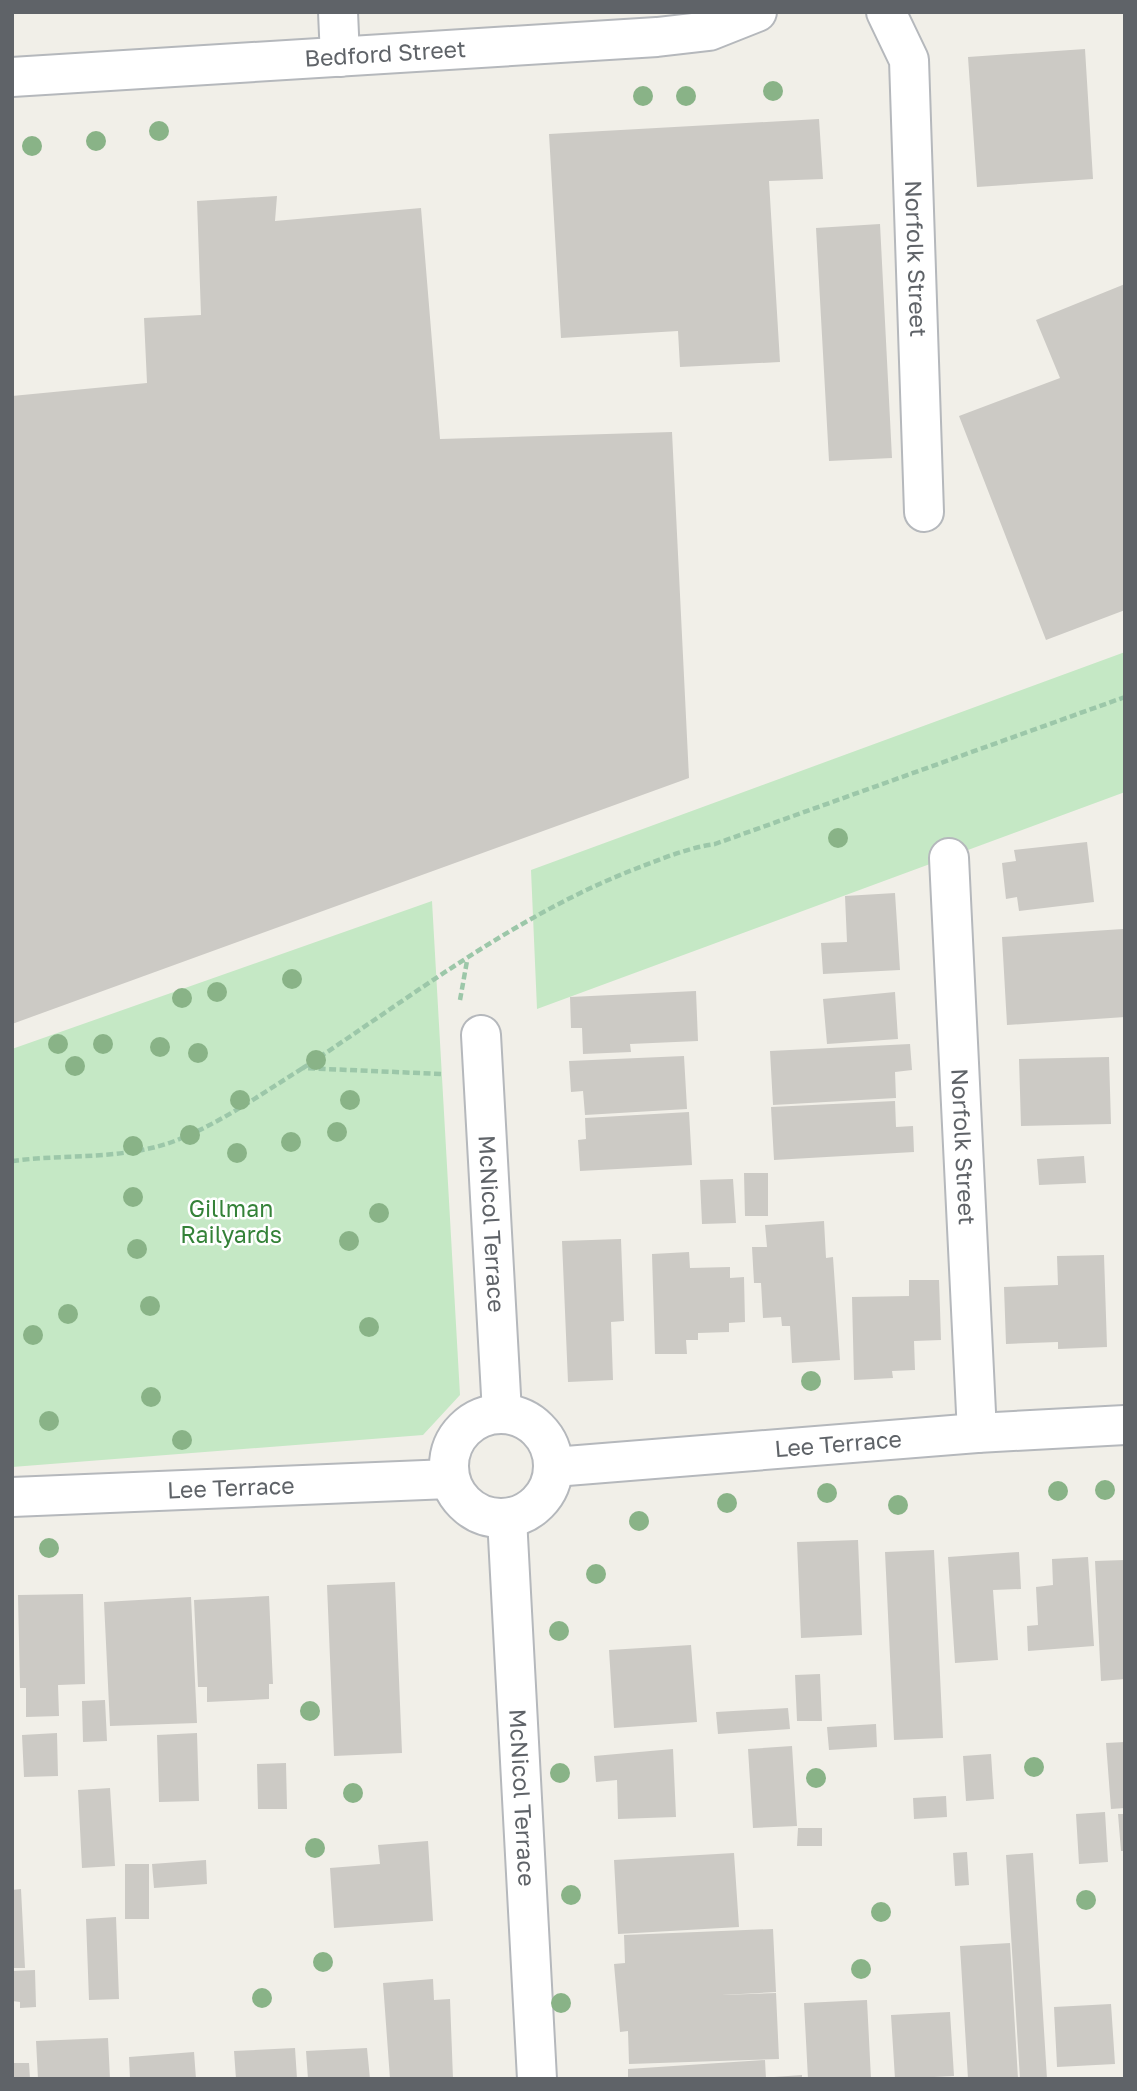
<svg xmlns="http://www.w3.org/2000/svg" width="1137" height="2091" font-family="'Golos Text',sans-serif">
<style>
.green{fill:#c5e8c5}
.building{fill:#cccac5}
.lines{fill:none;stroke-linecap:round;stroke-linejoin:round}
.minor-casing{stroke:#b5b8bc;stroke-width:42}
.path{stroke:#9cc7a9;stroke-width:4.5;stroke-dasharray:7 3.5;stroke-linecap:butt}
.minor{stroke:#fff;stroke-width:38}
.tree{fill:#89b387}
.labels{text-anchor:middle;stroke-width:5;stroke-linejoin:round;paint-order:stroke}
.street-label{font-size:23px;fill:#5f6368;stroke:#fff}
.park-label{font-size:23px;fill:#348238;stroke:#fff}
</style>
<rect width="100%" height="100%" fill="#f1efe8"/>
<!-- green -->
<path class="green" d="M1125,652v140l-588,217 -6,-139z
M432,901l28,494 -37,40 -411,32v-418z"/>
<!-- building -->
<path class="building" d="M1085,49l8,130 -116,8 -9,-130z
M819,119l4,60 -54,2 11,181 -100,5 -2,-36 -117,7 -12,-204z
M277,196l-2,25 146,-13 19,231 232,-7 17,346 -677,246v-628l135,-13 -3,-65 57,-3 -4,-114z
M880,224l12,234 -63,3 -13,-233z
M1125,284v326l-79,30 -87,-224 101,-38 -24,-58z
M1087,842l7,60 -75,9 -2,-14 -11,2 -4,-36 14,-2 -2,-11z
M895,893l5,77 -77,4 -2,-31 26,-1 -2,-46z
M1123,929l2,88 -118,8 -5,-88z
M696,991l2,50 -68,3 1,8 -48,2 -1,-26h-11l-1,-31z
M895,992l3,47 -71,5 -4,-45z
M910,1044l2,26 -17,2 1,26 -123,7 -3,-54z
M684,1056l3,53 -102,6 -2,-24 -12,1 -2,-31z
M1109,1057l2,67 -90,2 -2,-67z
M895,1101l1,26 17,-1 1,26 -140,8 -3,-53z
M689,1112l3,53 -112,6 -2,-31 8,-1 -1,-21z
M1084,1156l2,27 -47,2 -2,-26z
M744,1173h24v43h-23z
M733,1179l3,44 -34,1 -2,-44z
M824,1221l2,37 7,-1 7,103 -48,3 -2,-37h-8l-1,-9 -18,1 -2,-35h-7l-2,-36h15l-2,-22z
M621,1239l3,82 -13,1 2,58 -45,2 -6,-141z
M689,1252l1,16 40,-1v11l14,-1 1,45 -16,1v9l-31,1v7h-12l1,14h-32l-3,-100z
M1104,1255l3,92 -49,2v-7l-52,2 -2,-57 54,-2 -1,-29z
M909,1280h30l2,60 -27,1 1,29 -23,1 1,7 -39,2 -2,-83 57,-1z
M858,1540l4,95 -61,3 -4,-96z
M934,1550l9,188 -49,2 -9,-188z
M1019,1552l2,37 -28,1 5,70 -43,3 -7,-106z
M1088,1557l6,89 -66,5 -1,-25 11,-1 -2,-38 17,-2 -1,-26z
M1125,1560v119l-24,2 -6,-120z
M395,1582l7,171 -68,3 -7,-171z
M83,1594l2,90 -27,1 1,31 -33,1v-29h-6l-2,-93z
M269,1596l4,88h-4v15l-62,3v-15h-9l-4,-87z
M191,1597l6,126 -87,3 -6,-124z
M691,1645l6,77 -83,6 -5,-78z
M820,1674l2,47h-25l-2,-46z
M105,1700l2,41 -24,1 -1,-41z
M788,1708l2,21 -72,5 -2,-22z
M876,1724l1,23 -48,3 -2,-23z
M57,1733l1,43 -34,1 -2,-42z
M197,1733l2,68 -40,1 -2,-67z
M1125,1742v66l-14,1 -5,-66z
M792,1746l5,80 -44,2 -5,-79z
M673,1749l3,68 -58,2 -1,-39 -21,2 -2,-26z
M991,1754l3,45 -28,2 -3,-45z
M286,1763l1,46h-29l-1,-45z
M110,1788l5,78 -33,2 -4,-78z
M946,1796l1,21 -33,2 -1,-21z
M1105,1812l3,50 -29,2 -3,-50z
M1118,1814h7v37h-4z
M798,1828h24v18h-25z
M428,1841l5,80 -99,7 -4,-60 50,-4 -2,-19z
M967,1852l2,33 -14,1 -2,-33z
M734,1853l5,74 -121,7 -4,-74z
M1033,1853l14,226h-27l-14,-224z
M206,1860l1,24 -53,4 -2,-24z
M125,1864h24v55h-24z
M21,1889l4,79h-13v-78z
M116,1917l3,82 -30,1 -3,-81z
M773,1929l3,63 -54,3 54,-2 3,66 -150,5 -1,-33 -8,1 -6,-68 11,-1 -1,-28z
M1010,1943l8,136h-50l-8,-133z
M35,1970l1,37 -16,1v-6l-8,-1v-30z
M433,1979l1,21 16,-1 3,80h-63l-7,-96z
M867,2000l4,79h-63l-4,-76z
M1111,2004l4,60 -58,3 -3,-60z
M950,2012l4,64 -59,3 -4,-64z
M108,2038l2,41h-72l-2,-38z
M295,2048l2,31h-61l-2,-28z
M367,2048l3,31h-62l-2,-28z
M194,2052l2,27h-66l-1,-22z
M765,2060l1,19h-138v-10z
M12,2063h17l1,16h-18z
M802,2075v4h-28v-2z"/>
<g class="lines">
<defs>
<g id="minor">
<path d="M338,12l2,45"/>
<path id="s1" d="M886,12l23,48 15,452"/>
<path id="s2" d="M12,77l645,-40 52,-6 48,-19"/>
<path id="s3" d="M949,858l28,575"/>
<path id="s4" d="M481,1035l21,378"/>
<circle cx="501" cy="1466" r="52"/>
<path id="s5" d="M554,1467l423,-34 148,-8"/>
<path id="s6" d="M12,1497l437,-18"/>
<path id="s7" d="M507,1518l30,561"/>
</g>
</defs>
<!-- minor casing -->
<use href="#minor" class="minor-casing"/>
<!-- path -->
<path class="path" d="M460,1000l7,-39
M441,1074l-138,-6c107,-70 211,-152 332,-199 26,-10 52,-21 80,-25l410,-147
M12,1161c53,-7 109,-1 160,-19 46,-17 89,-48 131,-74"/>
<!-- minor -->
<use href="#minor" class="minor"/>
</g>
<!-- trees -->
<g class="tree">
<circle cx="773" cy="91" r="10"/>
<circle cx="643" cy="96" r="10"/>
<circle cx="686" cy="96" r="10"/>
<circle cx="159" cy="131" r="10"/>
<circle cx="96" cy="141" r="10"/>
<circle cx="32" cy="146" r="10"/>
<circle cx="838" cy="838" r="10"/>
<circle cx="292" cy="979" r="10"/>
<circle cx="217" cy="992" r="10"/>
<circle cx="182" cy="998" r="10"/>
<circle cx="58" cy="1044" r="10"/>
<circle cx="103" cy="1044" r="10"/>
<circle cx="160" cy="1047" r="10"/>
<circle cx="198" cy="1053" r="10"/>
<circle cx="316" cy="1060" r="10"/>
<circle cx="75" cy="1066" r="10"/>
<circle cx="240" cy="1100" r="10"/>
<circle cx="350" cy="1100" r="10"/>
<circle cx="337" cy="1132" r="10"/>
<circle cx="190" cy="1135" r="10"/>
<circle cx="291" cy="1142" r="10"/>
<circle cx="133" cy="1146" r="10"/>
<circle cx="237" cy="1153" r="10"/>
<circle cx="133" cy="1197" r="10"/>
<circle cx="379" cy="1213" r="10"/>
<circle cx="349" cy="1241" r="10"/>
<circle cx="137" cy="1249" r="10"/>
<circle cx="150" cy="1306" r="10"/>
<circle cx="68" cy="1314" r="10"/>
<circle cx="369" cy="1327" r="10"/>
<circle cx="33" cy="1335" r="10"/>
<circle cx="811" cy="1381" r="10"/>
<circle cx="151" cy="1397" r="10"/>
<circle cx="49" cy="1421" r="10"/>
<circle cx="182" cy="1440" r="10"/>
<circle cx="1105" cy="1490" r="10"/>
<circle cx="1058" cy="1491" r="10"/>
<circle cx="827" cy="1493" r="10"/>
<circle cx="727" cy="1503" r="10"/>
<circle cx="898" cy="1505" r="10"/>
<circle cx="639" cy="1521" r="10"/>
<circle cx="49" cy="1548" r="10"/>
<circle cx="596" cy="1574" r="10"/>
<circle cx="559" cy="1631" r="10"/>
<circle cx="310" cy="1711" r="10"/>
<circle cx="1034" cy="1767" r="10"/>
<circle cx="560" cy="1773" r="10"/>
<circle cx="816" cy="1778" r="10"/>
<circle cx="353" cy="1793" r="10"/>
<circle cx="315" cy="1848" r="10"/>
<circle cx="571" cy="1895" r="10"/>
<circle cx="1086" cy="1900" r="10"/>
<circle cx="881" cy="1912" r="10"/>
<circle cx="323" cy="1962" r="10"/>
<circle cx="861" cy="1969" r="10"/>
<circle cx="262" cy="1998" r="10"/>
<circle cx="561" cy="2003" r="10"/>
</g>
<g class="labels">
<!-- street labels -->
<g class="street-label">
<text dy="8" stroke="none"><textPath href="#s2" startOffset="374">Bedford Street</textPath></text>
<text dy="8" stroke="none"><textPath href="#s1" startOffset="252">Norfolk Street</textPath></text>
<text dy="8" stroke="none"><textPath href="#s3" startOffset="289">Norfolk Street</textPath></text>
<text dy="8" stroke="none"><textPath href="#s4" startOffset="189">McNicol Terrace</textPath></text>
<text dy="8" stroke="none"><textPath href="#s5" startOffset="285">Lee Terrace</textPath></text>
<text dy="8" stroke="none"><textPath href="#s6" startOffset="219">Lee Terrace</textPath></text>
<text dy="8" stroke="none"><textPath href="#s7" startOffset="280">McNicol Terrace</textPath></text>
</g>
<!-- park labels -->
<g class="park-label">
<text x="231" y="1217">Gillman<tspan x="231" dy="26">Railyards</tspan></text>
</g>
</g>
<!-- border -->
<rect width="1137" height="2091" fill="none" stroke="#5f6368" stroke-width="28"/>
</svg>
